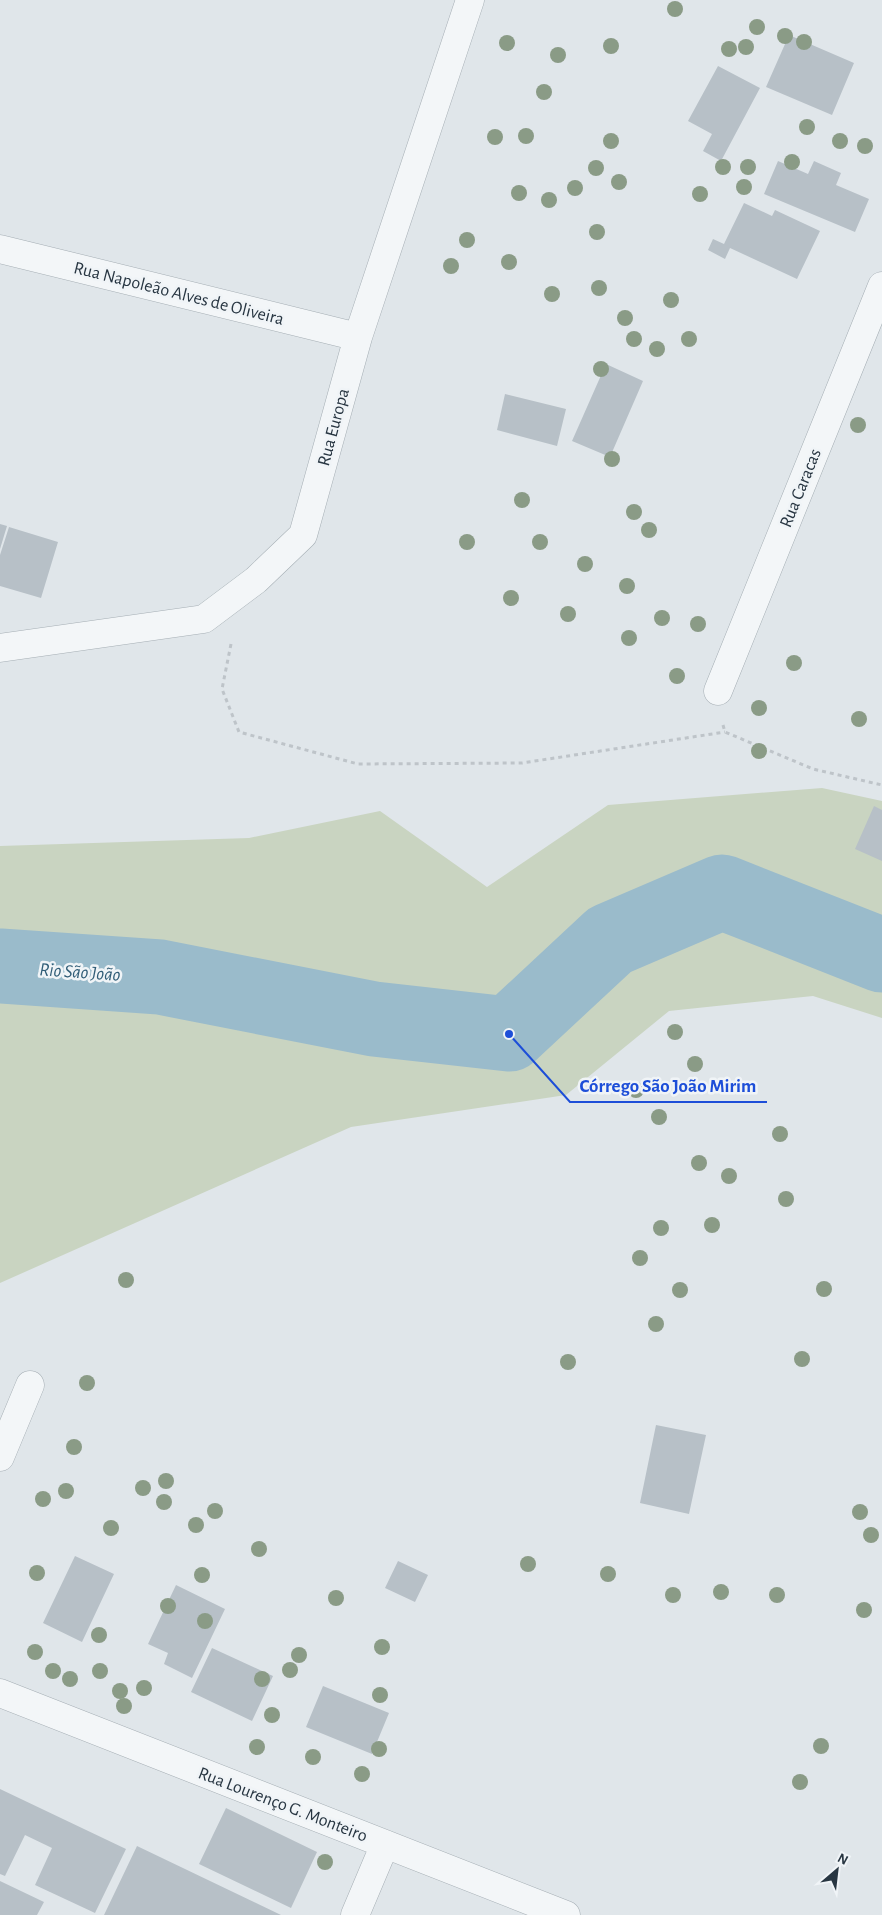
<svg xmlns="http://www.w3.org/2000/svg" width="882" height="1915" font-family="'Alegreya Sans',sans-serif">
<style>
.green{fill:#c9d4c1}
.lines{fill:none;stroke-linecap:round;stroke-linejoin:round}
.river{stroke:#9abbcb;stroke-width:75}
.building{fill:#b7c0c7}
.minor-casing{stroke:#a5aeb4;stroke-width:29}
.path{stroke:#bec4c9;stroke-width:3;stroke-dasharray:4 4;stroke-linecap:butt}
.minor{stroke:#f3f6f8;stroke-width:28}
.tree{fill:#8a9b86}
.labels{text-anchor:middle;stroke-width:5;stroke-linejoin:round;paint-order:stroke}
.street-label{font-size:18px;fill:#283642;stroke:#f0f4f7}
.water-label{font-size:19px;font-style:italic;fill:#315d77;stroke:#f0f4f7}
.leader{fill:none;stroke:#1d4ed8;stroke-width:2}
.callout-dot{fill:#1d4ed8;stroke:#f0f4f7;stroke-width:2}
.callout-label{font-size:19px;text-anchor:middle;font-weight:bold;fill:#1d4ed8;stroke:#f0f4f7;stroke-width:5;stroke-linejoin:round;paint-order:stroke}
</style>
<rect width="100%" height="100%" fill="#e0e6ea"/>
<!-- green -->
<path class="green" d="M822,788l60,13v217l-69,-22 -144,15 -103,84 -215,32 -351,156v-437l249,-8 131,-27 107,76 121,-82z"/>
<g class="lines">
<!-- river -->
<path class="river" d="M0,966l160,11 214,42 135,15 101,-94 112,-48 160,63"/>
</g>
<!-- building -->
<path class="building" d="M789,35l65,28 -22,52 -66,-28z
M718,66l42,22 -39,73 -18,-10 9,-17 -24,-13z
M778,161l30,13 6,-13 27,12 -5,12 33,14 -14,33 -91,-38z
M744,203l28,13 3,-6 45,21 -23,48 -67,-31 -5,11 -17,-9 5,-11 11,5z
M606,364l37,17 -33,76 -38,-16z
M505,394l61,15 -9,37 -60,-16z
M0,524l7,2 -7,23z
M9,527l49,15 -17,56 -41,-12v-31z
M874,806l8,4v51l-27,-12z
M656,1425l50,10 -17,79 -49,-11z
M75,1556l39,18 -32,68 -39,-19z
M398,1561l30,14 -13,27 -30,-14z
M176,1585l49,24 -33,69 -28,-14 4,-11 -20,-9z
M212,1648l61,28 -21,45 -61,-29z
M323,1686l66,27 -17,41 -66,-27z
M0,1789l126,60 -31,64 -60,-28 17,-37 -27,-13 -20,41 -5,-2z
M226,1808l91,44 -26,56 -92,-44z
M137,1846l144,69h-177z
M0,1881l44,21 -7,13h-37z"/>
<g class="lines">
<defs>
<path id="minor" d="M0,249l358,88
M0,648l204,-29 52,-39 47,-45 55,-198 112,-337
M718,691l164,-405
M0,1457l30,-72
M0,1693l566,222
M355,1915l30,-71"/>
</defs>
<!-- minor casing -->
<use href="#minor" class="minor-casing"/>
<!-- path -->
<path class="path" d="M231,644l-9,45 17,43 119,32 164,-1 203,-31
M723,725l2,7 88,37 69,16"/>
<!-- minor -->
<use href="#minor" class="minor"/>
</g>
<!-- trees -->
<g class="tree">
<circle cx="675" cy="9" r="8"/>
<circle cx="757" cy="27" r="8"/>
<circle cx="785" cy="36" r="8"/>
<circle cx="804" cy="42" r="8"/>
<circle cx="507" cy="43" r="8"/>
<circle cx="611" cy="46" r="8"/>
<circle cx="746" cy="47" r="8"/>
<circle cx="729" cy="49" r="8"/>
<circle cx="558" cy="55" r="8"/>
<circle cx="544" cy="92" r="8"/>
<circle cx="807" cy="127" r="8"/>
<circle cx="526" cy="136" r="8"/>
<circle cx="495" cy="137" r="8"/>
<circle cx="611" cy="141" r="8"/>
<circle cx="840" cy="141" r="8"/>
<circle cx="865" cy="146" r="8"/>
<circle cx="792" cy="162" r="8"/>
<circle cx="723" cy="167" r="8"/>
<circle cx="748" cy="167" r="8"/>
<circle cx="596" cy="168" r="8"/>
<circle cx="619" cy="182" r="8"/>
<circle cx="744" cy="187" r="8"/>
<circle cx="575" cy="188" r="8"/>
<circle cx="519" cy="193" r="8"/>
<circle cx="700" cy="194" r="8"/>
<circle cx="549" cy="200" r="8"/>
<circle cx="597" cy="232" r="8"/>
<circle cx="467" cy="240" r="8"/>
<circle cx="509" cy="262" r="8"/>
<circle cx="451" cy="266" r="8"/>
<circle cx="599" cy="288" r="8"/>
<circle cx="552" cy="294" r="8"/>
<circle cx="671" cy="300" r="8"/>
<circle cx="625" cy="318" r="8"/>
<circle cx="634" cy="339" r="8"/>
<circle cx="689" cy="339" r="8"/>
<circle cx="657" cy="349" r="8"/>
<circle cx="601" cy="369" r="8"/>
<circle cx="858" cy="425" r="8"/>
<circle cx="612" cy="459" r="8"/>
<circle cx="522" cy="500" r="8"/>
<circle cx="634" cy="512" r="8"/>
<circle cx="649" cy="530" r="8"/>
<circle cx="467" cy="542" r="8"/>
<circle cx="540" cy="542" r="8"/>
<circle cx="585" cy="564" r="8"/>
<circle cx="627" cy="586" r="8"/>
<circle cx="511" cy="598" r="8"/>
<circle cx="568" cy="614" r="8"/>
<circle cx="662" cy="618" r="8"/>
<circle cx="698" cy="624" r="8"/>
<circle cx="629" cy="638" r="8"/>
<circle cx="794" cy="663" r="8"/>
<circle cx="677" cy="676" r="8"/>
<circle cx="759" cy="708" r="8"/>
<circle cx="859" cy="719" r="8"/>
<circle cx="759" cy="751" r="8"/>
<circle cx="675" cy="1032" r="8"/>
<circle cx="695" cy="1064" r="8"/>
<circle cx="636" cy="1090" r="8"/>
<circle cx="659" cy="1117" r="8"/>
<circle cx="780" cy="1134" r="8"/>
<circle cx="699" cy="1163" r="8"/>
<circle cx="729" cy="1176" r="8"/>
<circle cx="786" cy="1199" r="8"/>
<circle cx="712" cy="1225" r="8"/>
<circle cx="661" cy="1228" r="8"/>
<circle cx="640" cy="1258" r="8"/>
<circle cx="126" cy="1280" r="8"/>
<circle cx="824" cy="1289" r="8"/>
<circle cx="680" cy="1290" r="8"/>
<circle cx="656" cy="1324" r="8"/>
<circle cx="802" cy="1359" r="8"/>
<circle cx="568" cy="1362" r="8"/>
<circle cx="87" cy="1383" r="8"/>
<circle cx="74" cy="1447" r="8"/>
<circle cx="166" cy="1481" r="8"/>
<circle cx="143" cy="1488" r="8"/>
<circle cx="66" cy="1491" r="8"/>
<circle cx="43" cy="1499" r="8"/>
<circle cx="164" cy="1502" r="8"/>
<circle cx="215" cy="1511" r="8"/>
<circle cx="860" cy="1512" r="8"/>
<circle cx="196" cy="1525" r="8"/>
<circle cx="111" cy="1528" r="8"/>
<circle cx="871" cy="1535" r="8"/>
<circle cx="259" cy="1549" r="8"/>
<circle cx="528" cy="1564" r="8"/>
<circle cx="37" cy="1573" r="8"/>
<circle cx="608" cy="1574" r="8"/>
<circle cx="202" cy="1575" r="8"/>
<circle cx="721" cy="1592" r="8"/>
<circle cx="673" cy="1595" r="8"/>
<circle cx="777" cy="1595" r="8"/>
<circle cx="336" cy="1598" r="8"/>
<circle cx="168" cy="1606" r="8"/>
<circle cx="864" cy="1610" r="8"/>
<circle cx="205" cy="1621" r="8"/>
<circle cx="99" cy="1635" r="8"/>
<circle cx="382" cy="1647" r="8"/>
<circle cx="35" cy="1652" r="8"/>
<circle cx="299" cy="1655" r="8"/>
<circle cx="290" cy="1670" r="8"/>
<circle cx="53" cy="1671" r="8"/>
<circle cx="100" cy="1671" r="8"/>
<circle cx="70" cy="1679" r="8"/>
<circle cx="262" cy="1679" r="8"/>
<circle cx="144" cy="1688" r="8"/>
<circle cx="120" cy="1691" r="8"/>
<circle cx="380" cy="1695" r="8"/>
<circle cx="124" cy="1706" r="8"/>
<circle cx="272" cy="1715" r="8"/>
<circle cx="821" cy="1746" r="8"/>
<circle cx="257" cy="1747" r="8"/>
<circle cx="379" cy="1749" r="8"/>
<circle cx="313" cy="1757" r="8"/>
<circle cx="362" cy="1774" r="8"/>
<circle cx="800" cy="1782" r="8"/>
<circle cx="325" cy="1862" r="8"/>
</g>
<g class="labels">
<!-- street labels -->
<g class="street-label">
<text transform="translate(179 293) rotate(14)" y="6">Rua Napoleão Alves de Oliveira</text>
<text transform="translate(333 427) rotate(-75)" y="6">Rua Europa</text>
<text transform="translate(800 488) rotate(-68)" y="6">Rua Caracas</text>
<text transform="translate(283 1804) rotate(21)" y="6">Rua Lourenço G. Monteiro</text>
</g>
<!-- water labels -->
<g class="water-label">
<text transform="translate(80 971) rotate(4)" y="7">Rio São João</text>
</g>
</g>
<!-- callouts -->
<path class="leader" d="M509 1034L570 1102H767"/>
<circle class="callout-dot" cx="509" cy="1034" r="5"/>
<g class="callout-label">
<text x="668" y="1092">Córrego São João Mirim</text>
</g>
<!-- north arrow -->
<g transform="translate(837 1870) rotate(28)" stroke="#f0f4f7" stroke-width="4" paint-order="stroke">
<path d="M0-4L9 19L0 12L-9 19Z" fill="#283642"/>
<text y="-8" font-size="14" font-weight="bold" text-anchor="middle" fill="#283642">N</text>
</g>
</svg>
